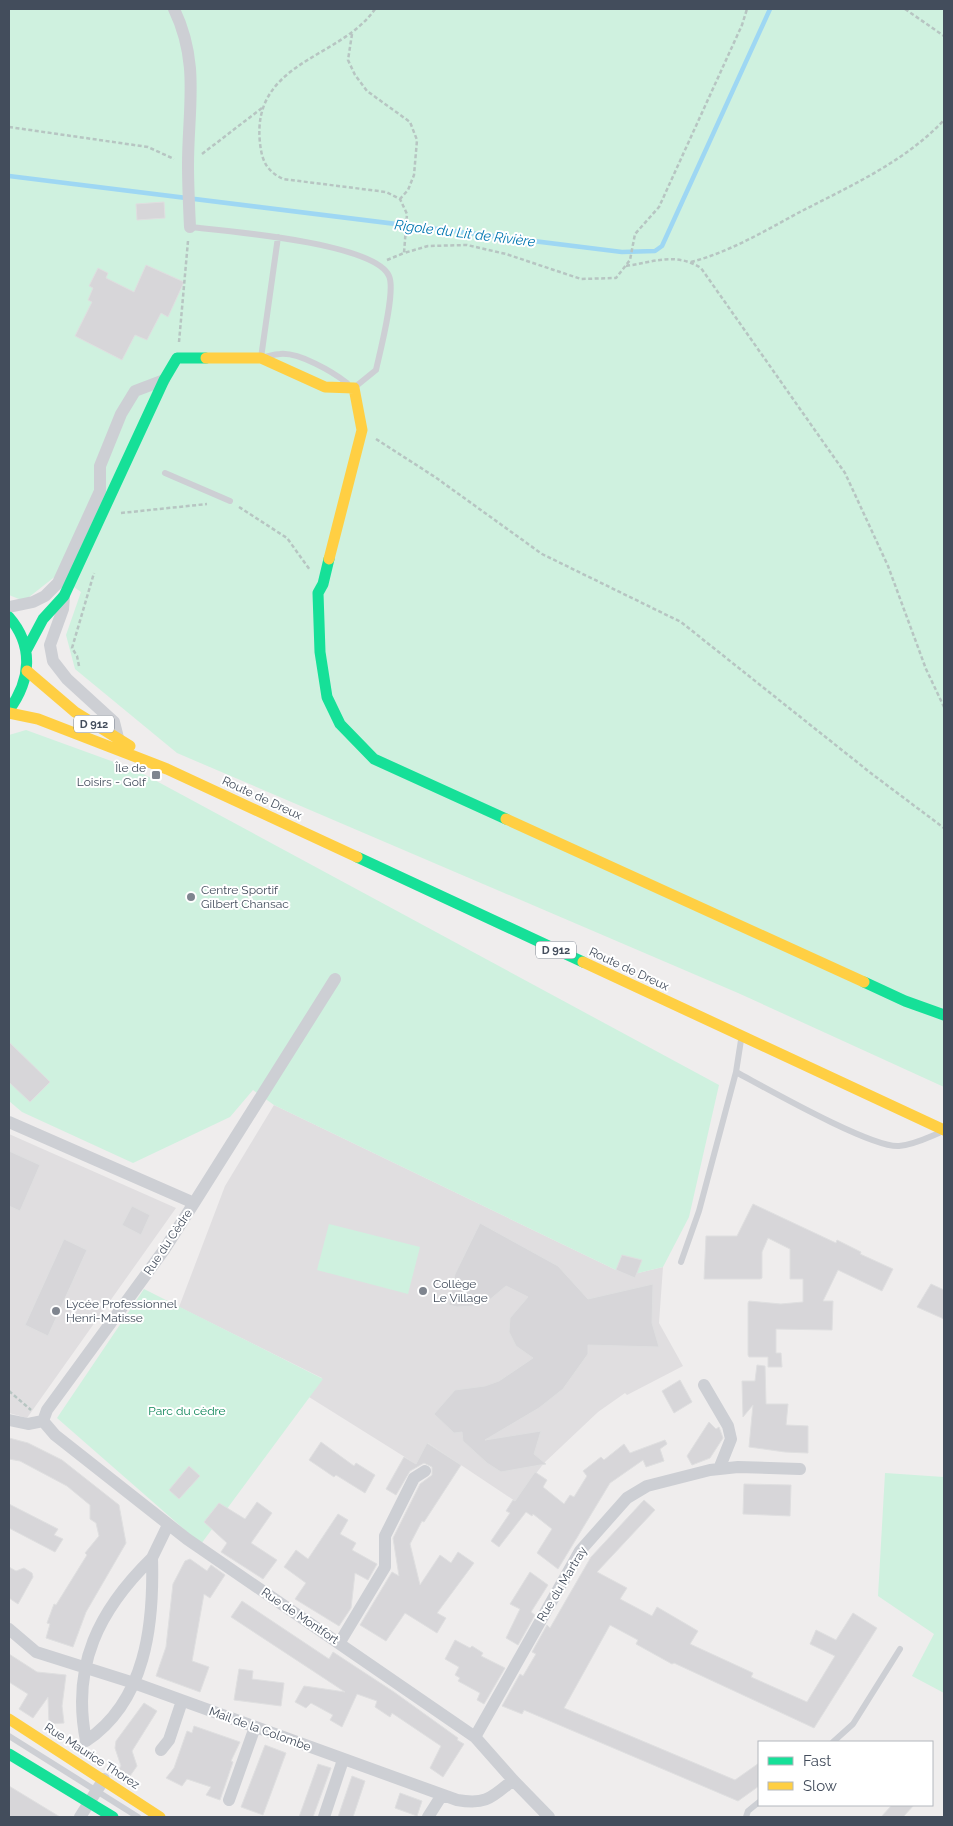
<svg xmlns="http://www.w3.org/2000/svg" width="953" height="1826" font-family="Raleway,sans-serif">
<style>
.education{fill:#e0dee0}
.green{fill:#cff1df}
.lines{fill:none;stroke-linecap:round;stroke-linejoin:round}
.stream{stroke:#9ed7f3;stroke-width:4.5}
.building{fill:#d7d6d9;stroke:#dfdfe0}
.path{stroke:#b7c5c2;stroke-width:2.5;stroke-dasharray:4 2.5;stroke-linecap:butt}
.lane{stroke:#cdcfd4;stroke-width:6}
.street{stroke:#cdcfd4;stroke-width:12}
.fast{stroke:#16e098;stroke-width:11}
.slow{stroke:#ffcf43;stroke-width:11}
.poi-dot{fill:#7f858f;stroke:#fff;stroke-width:2}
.labels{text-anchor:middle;stroke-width:4;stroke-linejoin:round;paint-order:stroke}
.shield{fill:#fff;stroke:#7b828d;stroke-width:1}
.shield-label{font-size:11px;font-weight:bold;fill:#434d5c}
.poi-label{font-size:12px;fill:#434d5c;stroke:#fff;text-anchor:start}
.street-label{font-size:12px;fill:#434d5c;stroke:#fff}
.park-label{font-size:12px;fill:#0c8557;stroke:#fff}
.water-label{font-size:14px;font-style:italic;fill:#0077b1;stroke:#fff}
</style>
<rect width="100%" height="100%" fill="#efeded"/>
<!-- education -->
<path class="education" d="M274,1105l342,165 14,5 33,-8 -4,56 24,43 -56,29 -2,-2 -27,19 -54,51 -29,38 -87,-58 -12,21 -107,-67 13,-19 -143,-71 46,-121z
M9,1134l167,74 -149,210 -18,-5z"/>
<!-- green -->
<path class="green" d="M9,9h935v1078l-206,-94 -561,-240 -102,-84 -9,-34 15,-43 -24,-17 -33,26 -15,-6z
M26,730l110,40 583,315 -30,132 -26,50 -33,8 -14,-5 -342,-165 -21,-15 -23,27 -97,46 -111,-51 -13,-11v-366z
M329,1224l91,23 -12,47 -91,-24z
M144,1289l179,90 -122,165 -144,-126z
M885,1473l59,4v216l-32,-17 22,-42 -56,-38z"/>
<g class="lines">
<!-- stream -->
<path class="stream" d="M9,176l613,76 33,-1 7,-5 108,-237"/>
</g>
<!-- building -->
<path class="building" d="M164,202l1,16 -28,2 -1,-16z
M146,265l38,17 -16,35 -7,-4 -14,27 -12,-5 -13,25 -47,-24 17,-34 -4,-2 5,-12 -4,-2 9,-18 10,5 -2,5 28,14z
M9,1042l41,40 -20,20 -21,-20z
M9,1151l31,14 -20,46 -11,-5z
M753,1204l83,39 1,-3 24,12 -1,2 33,15 -11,22 -44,-21 -15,31h10l-1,29 -56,-1v24h5l1,14h-14v-10h-19l-1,-2v-52l1,-2 32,3 22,-2v-23h-13v-30l-22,-11 -6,14v26l-2,1h-56l2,-43h31z
M132,1206l18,9 -9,20 -19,-10z
M480,1223l78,43 30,33 65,-15 -1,39 7,24 -71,-2v9l-25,35 -24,19 -54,32 56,-9 -7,23 12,10 -45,8 -14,-9 -24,-22 -1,-9 -8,1 -20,-19 21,-24 30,-4 14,-5 34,-23 -17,-12 -7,-14 1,-14 18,-21 -22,-11 -19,16 -10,4 -20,1 -8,-2 6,-31z
M64,1239l23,11 -39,86 -23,-11z
M622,1255l20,5 -7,18 -19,-8z
M931,1284l13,6v29l-27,-12z
M757,1365l8,1 1,38h22l-2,21 22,1v27l-23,-1 -36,-5 4,-42 -10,12 -1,-36h13z
M680,1380l12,22 -18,11 -12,-22z
M709,1422l7,7 3,-2 4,11 -13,20 -18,7 -5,-9z
M9,1438l19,5 34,17 57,45 7,38 -40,69 -13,35 -27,-9 4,-14 -3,-1 7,-19 2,1 31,-50 -2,-2 14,-17 -3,-13 -6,-4v-14l-23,-19 -47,-25 -11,-2z
M665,1440l2,4 -7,5 4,12 -18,6 -3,-7 -33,23 -52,86 -21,-16 15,-24 -19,-15 -1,2 -6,-4 -27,35 -8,-6 19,-28 -4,-2 7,-11 2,1 20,-29 12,8 -4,7 21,17 6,-9 4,2 13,-21 -4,-5 18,-14 3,3 20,-16 6,9z
M321,1442l33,24 2,-3 19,12 -10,18 -29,-18 -2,2 -25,-17z
M427,1443l34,22 -37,57 -2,-1 -12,23 10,41 20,-30 11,8 7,-11 16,11 -37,50 9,5 -9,15 -32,-20 -19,28 -26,-16 32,-53 7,4 -6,-38 27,-54 12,-9v-8l-8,-4 -14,8 -14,24 -10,-6 18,-32 12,7z
M189,1466l11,10 -21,23 -10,-9z
M744,1484l47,1 -1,31 -47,-2z
M644,1500l11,10 -58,62 30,16 -7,11 32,17 5,-9 41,24 -8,13 63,29 -2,4 56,25 28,-46 -25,-12 6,-14 20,10 17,-27 24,15 -63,100 -140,-65 -2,1 -36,-20 2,-4 -28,-15 -46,83 171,72 24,-17v23l-21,15 -214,-91 -2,4 -20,-8 18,-32 3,2 13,-22 -4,-2 15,-27 3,3 41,-71z
M257,1502l15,11 -21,30 26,17 -14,19 -42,-27 6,-9 -23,-21 15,-19 26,16z
M9,1504l49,25 -4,6 9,4 -8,13 -46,-24z
M338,1514l10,6 -8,14 16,9 -4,7 25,14 -9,16 -13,-7 -4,35 -12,18 -44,-27 11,-16 -22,-16 12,-17 12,9z
M190,1559l17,12 4,-6 14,10 -15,23 -6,-4 -12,67 17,6 -9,25 -44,-16 10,-29 7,-63 12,-23z
M9,1567l7,4 8,-3 8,5 1,4 -15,27 -9,-6z
M530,1572l18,13 -17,27 4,3 -17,30 -12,-7 14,-29 -10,-5z
M242,1601l87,58 4,-7 61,40 64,46 -1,2 7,4 -21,33 -13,-9 11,-22 -49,-33 -2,4 -15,-10 2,-6 -20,-7 -15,33 -12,-7 3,-5 -22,-12 -5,5 -11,-6 9,-16 41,6 -114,-75z
M455,1640l15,8 2,-2 11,7 -2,3 24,12 -21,36 -7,-4 3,-7 -22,-12 2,-3 -5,-3 4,-8 -14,-8z
M9,1654l28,18 29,3 -4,31 2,17 -15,1 -1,-27 -15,21 -14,-9 9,-15 -19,-12z
M239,1669l14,2 -1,8 32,4 -3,23 -47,-6z
M144,1703l13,8 -25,40 5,15 -7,10 -11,-7 2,-3 -6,-18 1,-7z
M194,1726l46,16 -9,19 2,1 -13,38 -14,-5 5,-8 -24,-8 -5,7 -16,-8 8,-10 13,-37 5,2z
M265,1745l21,8 -23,62 -22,-8z
M318,1764l13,4 -18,49h-14z
M352,1776l13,5 -12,36h-15z
M9,1786l51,31h-51z
M400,1793l22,8 -5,15 -22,-8z
M892,1805h22l-11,12h-22z"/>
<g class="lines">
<!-- path -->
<path class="path" d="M375,9c-34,50 -124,52 -115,134 2,19 7,28 23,36l103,13 14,7 7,15 -3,39 24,-7 39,-1 39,9 75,25 35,-1 14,-18 5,-26 24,-27 83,-182 5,-16
M905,9l39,27
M352,34l-4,26 7,15 12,16 43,31 7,18 -3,35 -6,15 -8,9
M9,127l139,20 26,12
M202,154l60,-46
M387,260l17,-7
M691,262c38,-10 72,-30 107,-49 50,-26 107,-51 146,-93
M626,266c27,-4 50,-14 75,2l144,205 43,93 38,103 18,38
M179,342l9,-101
M376,439l59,38 107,77 139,68 191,152 72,54
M239,507l48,31 23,32
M121,513l86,-9
M79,666l-2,-10 -5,-8 22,-75
M9,1391l22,19"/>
<!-- lane -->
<path class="lane" d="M190,227c37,4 185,16 199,49 7,15 -9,76 -13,94l-21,17
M278,237l-17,121c6,-1 13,-4 19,-4 19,-2 53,18 67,29
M165,473l65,28
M741,1040l-5,32c30,16 135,76 163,74 14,-1 28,-8 40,-13
M681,1262l18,-51 37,-139
M9,1736l129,81
M833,1742l20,-18 47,-75
M746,1817l2,-6 11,-9"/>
<!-- street -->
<path class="street" d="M174,9c26,54 14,99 14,156 0,20 1,41 2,62
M64,596l-1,13 -13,36 3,16 14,18 47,43 4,16
M9,607l24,-5 12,-6 13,-13 42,-92v-25l21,-52 14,-23 29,-11
M9,1122l185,81 -30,47 -117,160 -4,11
M194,1203l141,-224
M704,1385l24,41 3,13 -12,30
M9,1420l19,4 15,-3
M43,1421l12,14 132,104 288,198 38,43 36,37
M152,1558c2,66 -6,143 -66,183 -15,-76 13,-131 66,-183z
M152,1558l16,-33
M9,1629l27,23 98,31 323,117c29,5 34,-2 56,-20
M340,1642l45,-75v-31l29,-58 11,-7
M475,1737l105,-186 47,-53 20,-12 63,-16 28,-3 62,2
M161,1750l8,-10 13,-39
M229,1800l26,-73
M80,1817l24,-38
M324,1817l19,-57
M428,1817l14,-22"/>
<!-- fast -->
<path class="fast" d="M329,559l-6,25 -5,9 2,59 7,45 13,27 34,35 132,60
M9,617c25,29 22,63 0,93
M27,649l16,-30 21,-23 100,-216 13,-22h29
M357,857l226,105
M864,982l41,19 39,14
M9,1754l104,63"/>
<!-- slow -->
<path class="slow" d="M206,358h55l64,29 29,1 8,42 -33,129
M27,671l48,41 55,34
M9,713l29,6 129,50 190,88
M506,819l358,163
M583,962l361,168
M9,1719l151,98"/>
</g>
<!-- markers -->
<g class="poi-dot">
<rect x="151" y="770" width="10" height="10" rx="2.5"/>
<circle cx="191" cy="897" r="5"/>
<circle cx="423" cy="1291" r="5"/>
<circle cx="56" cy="1311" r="5"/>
</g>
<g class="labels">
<!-- shield labels -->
<g class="shield">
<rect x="74" y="715.5" width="40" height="17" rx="4"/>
<rect x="536" y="941.5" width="40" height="17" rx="4"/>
</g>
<g class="shield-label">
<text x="94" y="728">D 912</text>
<text x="556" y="954">D 912</text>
</g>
<!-- poi labels -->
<g class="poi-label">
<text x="146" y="772" text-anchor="end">Île de<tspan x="146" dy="14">Loisirs - Golf</tspan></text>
<text x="201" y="894">Centre Sportif<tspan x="201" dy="14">Gilbert Chansac</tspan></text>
<text x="433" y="1288">Collège<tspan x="433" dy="14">Le Village</tspan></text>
<text x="66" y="1308">Lycée Professionnel<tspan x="66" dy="14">Henri-Matisse</tspan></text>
</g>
<!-- street labels -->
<g class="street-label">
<text transform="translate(262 798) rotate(25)" y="4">Route de Dreux</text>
<text transform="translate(629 969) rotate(25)" y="4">Route de Dreux</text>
<text transform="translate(168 1242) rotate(-56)" y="4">Rue du Cèdre</text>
<text transform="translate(562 1584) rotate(-59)" y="4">Rue du Martray</text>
<text transform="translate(300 1616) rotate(34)" y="4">Rue de Montfort</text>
<text transform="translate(260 1729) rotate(20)" y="4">Mail de la Colombe</text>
<text transform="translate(92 1756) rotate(33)" y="4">Rue Maurice Thorez</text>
</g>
<!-- park labels -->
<g class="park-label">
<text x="187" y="1415">Parc du cèdre</text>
</g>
<!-- water labels -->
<g class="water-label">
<text transform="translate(465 233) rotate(7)" y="5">Rigole du Lit de Rivière</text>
</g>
</g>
<!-- border -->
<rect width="953" height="1826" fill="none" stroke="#434d5c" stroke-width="20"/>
<!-- legend -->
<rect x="758" y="1741" width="175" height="65" fill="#ffffff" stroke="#b4b8be"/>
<rect x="768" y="1757" width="25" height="8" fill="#16e098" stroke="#b4b8be"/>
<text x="803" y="1766" font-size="15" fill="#434d5c">Fast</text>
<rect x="768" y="1782" width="25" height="8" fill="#ffcf43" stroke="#b4b8be"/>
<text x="803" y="1791" font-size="15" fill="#434d5c">Slow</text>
</svg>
